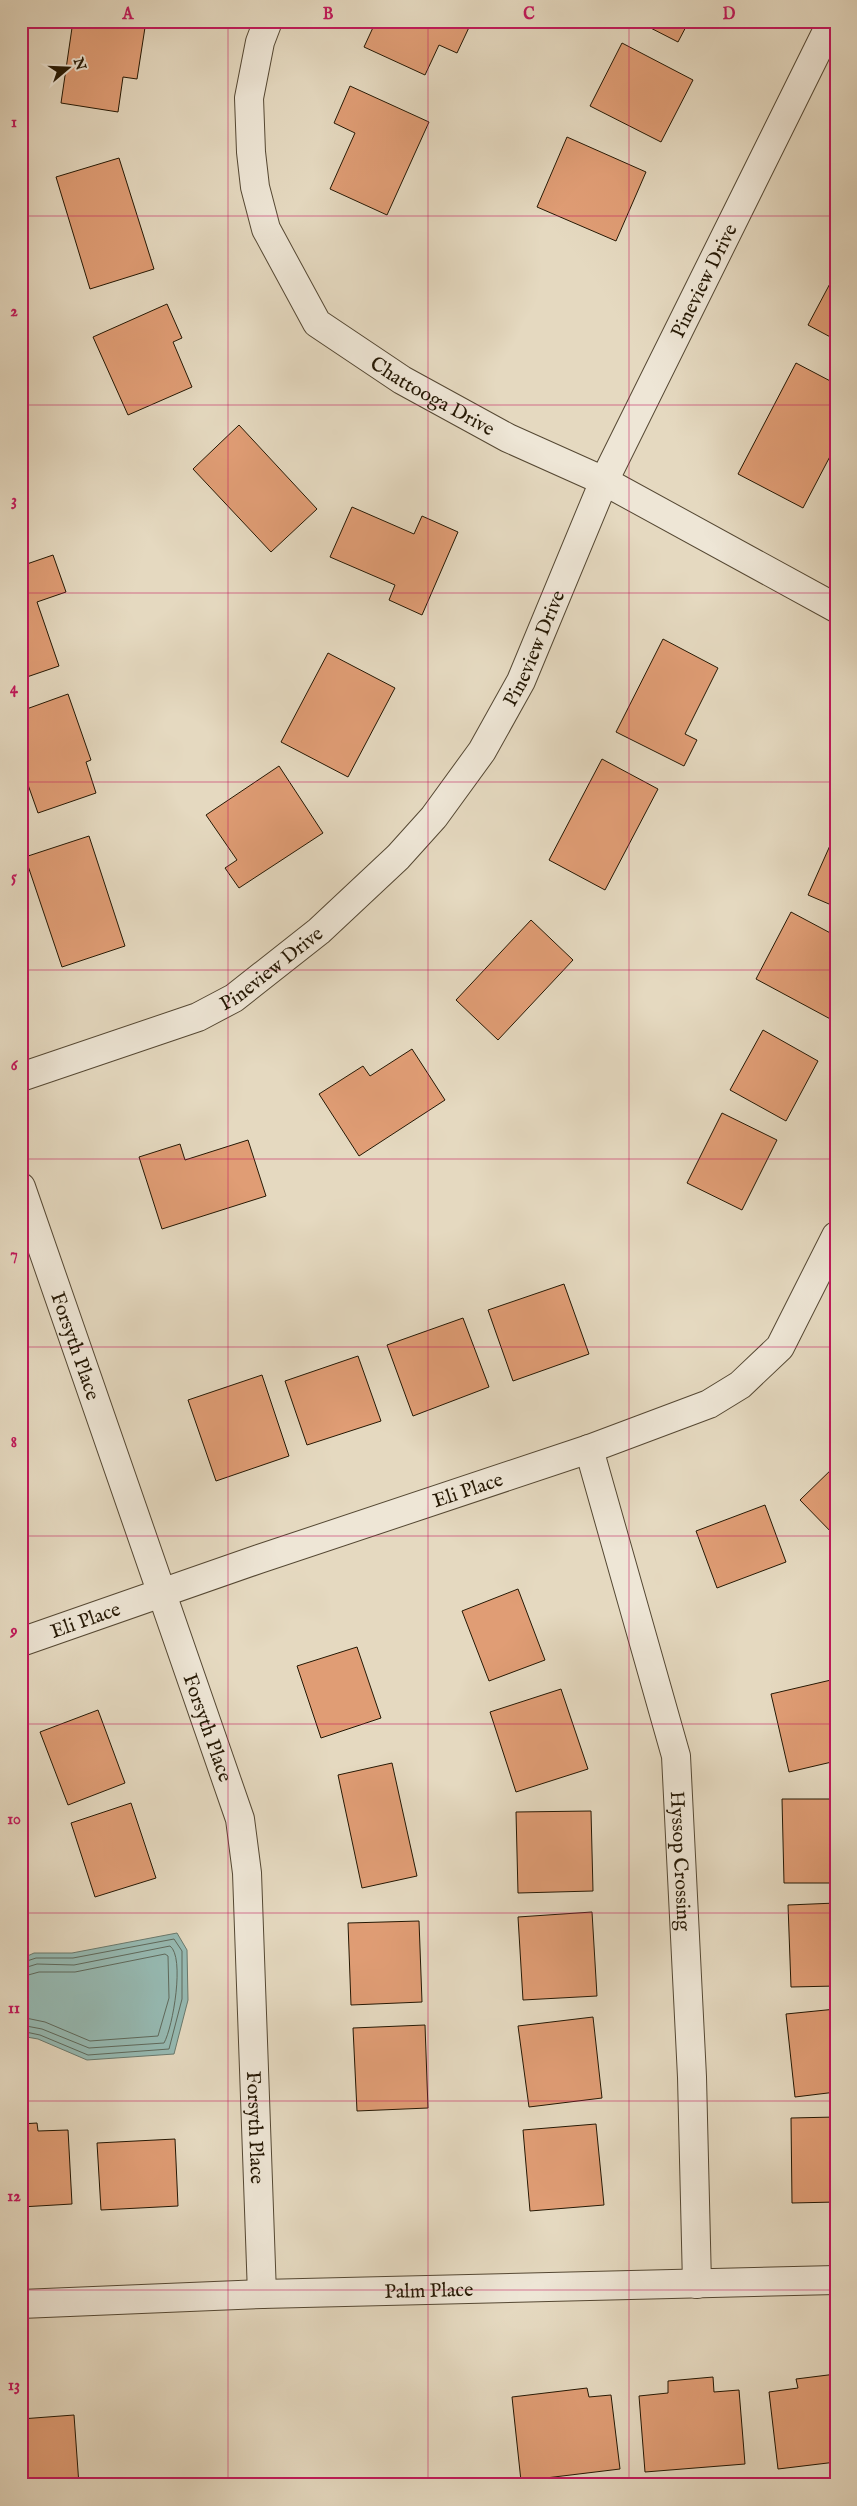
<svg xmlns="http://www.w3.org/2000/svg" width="857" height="2506" font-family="'IM FELL English',serif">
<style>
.water{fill:#96bab3;stroke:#69796d}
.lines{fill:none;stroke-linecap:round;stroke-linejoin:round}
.shore{stroke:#5e695c;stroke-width:1}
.building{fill:#e09d75;stroke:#251804}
.street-casing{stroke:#554833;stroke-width:30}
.street{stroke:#eee6d6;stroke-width:28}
.grid{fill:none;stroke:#c2185b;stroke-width:1;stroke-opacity:0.55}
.labels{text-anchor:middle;stroke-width:4;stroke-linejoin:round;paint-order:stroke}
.street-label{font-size:20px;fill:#251804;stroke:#eee6d6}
.neatline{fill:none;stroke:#c2185b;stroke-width:2}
.grid-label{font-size:16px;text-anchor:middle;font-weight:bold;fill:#c2185b}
</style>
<rect width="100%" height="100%" fill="#e5d9c0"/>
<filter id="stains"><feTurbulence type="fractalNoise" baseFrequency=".004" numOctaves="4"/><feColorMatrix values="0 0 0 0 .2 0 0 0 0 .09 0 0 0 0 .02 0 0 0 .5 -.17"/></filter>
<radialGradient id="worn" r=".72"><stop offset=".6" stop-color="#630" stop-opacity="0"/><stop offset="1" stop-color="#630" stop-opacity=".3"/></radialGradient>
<!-- water -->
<path class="water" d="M177,1933l10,17 1,50 -14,54 -87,6 -49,-21 -17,-3v-77l13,-6h38z"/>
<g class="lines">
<!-- shore -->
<path class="shore" d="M21,1963l15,-5h37l101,-19 8,12v48l-13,50 -81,6 -48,-20 -19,-4
M21,1969l16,-5 37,1 96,-19c15,11 3,81 -6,97l-75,5 -47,-19 -21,-4
M21,1977l18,-5h36l90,-18 3,2 1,42 -11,38 -68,5 -45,-19 -24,-5"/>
</g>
<!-- building -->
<path class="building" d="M73,21h73l-9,58 -14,-2 -5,35 -57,-9z
M376,21h96l-15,32 -18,-8 -14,30 -61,-28z
M637,21h52l-11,21z
M622,43l71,37 -32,62 -71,-36z
M350,86l79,36 -42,93 -57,-26 25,-56 -21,-10z
M567,137l79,35 -30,69 -79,-34z
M119,158l35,111 -64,20 -34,-112z
M834,276l2,1v63l-28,-15z
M167,304l15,34 -9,4 19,45 -64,28 -35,-78z
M796,363l40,21v61l-33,63 -65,-34z
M239,425l78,84 -46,43 -78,-83z
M352,507l62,27 8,-18 36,16 -36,83 -33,-15 6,-15 -65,-28z
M53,555l13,37 -29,10 22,64 -38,13v-113z
M663,639l55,29 -33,66 12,6 -13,26 -68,-34z
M328,653l67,35 -47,89 -67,-35z
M68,694l23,66 -5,2 10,31 -58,20 -17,-48v-54z
M602,759l56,30 -53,101 -56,-30z
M279,766l44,67 -84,55 -14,-20 12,-8 -31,-45z
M836,832v75l-28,-12z
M89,836l36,110 -63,21 -37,-110z
M791,912l45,24v86l-80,-43z
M531,920l42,40 -75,80 -42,-40z
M763,1030l55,31 -32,60 -56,-31z
M412,1049l33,51 -86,56 -40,-62 44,-28 7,10z
M722,1113l55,27 -35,70 -55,-27z
M248,1140l18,56 -104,33 -23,-72 41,-13 5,16z
M564,1284l25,70 -76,27 -25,-71z
M463,1318l26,69 -76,29 -26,-71z
M358,1356l23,65 -74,24 -22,-64z
M262,1375l27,81 -73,25 -28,-81z
M836,1465v72l-36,-37z
M765,1505l21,57 -69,26 -21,-57z
M518,1589l27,71 -56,21 -27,-70z
M357,1647l24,71 -60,20 -24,-72z
M831,1680l5,22v59l-47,11 -18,-78z
M561,1689l27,80 -72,23 -26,-80z
M98,1710l27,73 -57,22 -28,-73z
M392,1763l25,113 -55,12 -24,-113z
M782,1799h54v84h-52z
M131,1803l25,75 -61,19 -24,-74z
M591,1811l2,80 -75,2 -2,-81z
M836,1903v83l-45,1 -3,-82z
M592,1912l5,84 -74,4 -5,-83z
M419,1921l3,81 -71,3 -3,-82z
M836,2009v83l-41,5 -9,-83z
M593,2017l9,81 -73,9 -11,-81z
M425,2025l3,83 -71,3 -4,-83z
M836,2117v85l-44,1 -1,-85z
M37,2123l1,8 30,-1 4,74 -51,3v-83z
M596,2124l8,81 -74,6 -7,-81z
M175,2139l3,67 -77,4 -4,-67z
M836,2374v88l-58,7 -9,-77 29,-4 -2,-9z
M713,2377l1,15 25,-2 6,74 -100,8 -6,-76 29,-3v-12z
M587,2388l2,9 22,-2 9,74 -99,12 -9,-84z
M74,2415l5,70h-58v-66z"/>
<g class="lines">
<defs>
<g id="street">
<path id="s1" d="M268,21l-8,21 -11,56 2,54 4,35 11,42 51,94 85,57 106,58 96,43 232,127"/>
<path id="s2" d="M21,1077l177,-60 36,-19 85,-67 79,-74 36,-40 48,-66 39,-70 83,-200 228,-460"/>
<path id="s3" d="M21,1187l219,632 7,54 15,421"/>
<path id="s4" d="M589,1449l87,307 16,321 5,207"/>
<path id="s5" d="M21,1642l238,-83 330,-110 120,-45 31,-19 40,-38 56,-111"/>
<path id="s6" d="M21,2304l241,-10 574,-14"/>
</g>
</defs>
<!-- street casing -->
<use href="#street" class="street-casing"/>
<!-- street -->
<use href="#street" class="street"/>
</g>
<!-- grid -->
<path class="grid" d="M228,21v2464M428,21v2464M629,21v2464M21,216h815M21,405h815M21,593h815M21,782h815M21,970h815M21,1159h815M21,1347h815M21,1536h815M21,1724h815M21,1913h815M21,2101h815M21,2290h815"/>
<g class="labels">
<!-- street labels -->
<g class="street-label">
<text dy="7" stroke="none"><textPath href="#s2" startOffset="1100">Pineview Drive</textPath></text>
<text dy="7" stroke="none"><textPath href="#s1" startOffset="456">Chattooga Drive</textPath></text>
<text dy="7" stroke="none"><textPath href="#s2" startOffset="695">Pineview Drive</textPath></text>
<text dy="7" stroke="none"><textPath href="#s2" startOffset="275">Pineview Drive</textPath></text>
<text dy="7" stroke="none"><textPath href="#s3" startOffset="168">Forsyth Place</textPath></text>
<text dy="7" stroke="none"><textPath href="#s5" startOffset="472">Eli Place</textPath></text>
<text dy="7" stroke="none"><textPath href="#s5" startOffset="68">Eli Place</textPath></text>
<text dy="7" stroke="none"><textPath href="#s3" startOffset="572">Forsyth Place</textPath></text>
<text dy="7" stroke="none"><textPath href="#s4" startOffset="424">Hyssop Crossing</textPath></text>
<text dy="7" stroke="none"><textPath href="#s3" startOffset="978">Forsyth Place</textPath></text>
<text dy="7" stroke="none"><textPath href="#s6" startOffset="408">Palm Place</textPath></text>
</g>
</g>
<!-- margin -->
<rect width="857" height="2506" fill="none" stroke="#e5d9c0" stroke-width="55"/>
<!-- north arrow -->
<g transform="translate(68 68) rotate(71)" stroke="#eee6d6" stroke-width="4" paint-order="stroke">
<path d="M0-4L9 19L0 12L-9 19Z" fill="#251804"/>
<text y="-8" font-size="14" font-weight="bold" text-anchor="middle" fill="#251804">N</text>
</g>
<rect x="28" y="28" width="802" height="2450" class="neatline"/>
<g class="grid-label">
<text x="128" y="19">A</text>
<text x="328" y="19">B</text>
<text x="529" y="19">C</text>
<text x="729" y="19">D</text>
<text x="14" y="127">1</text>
<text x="14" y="316">2</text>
<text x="14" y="505">3</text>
<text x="14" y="693">4</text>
<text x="14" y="882">5</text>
<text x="14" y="1070">6</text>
<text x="14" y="1259">7</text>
<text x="14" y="1447">8</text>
<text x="14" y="1636">9</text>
<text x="14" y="1824">10</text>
<text x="14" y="2013">11</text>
<text x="14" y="2201">12</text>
<text x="14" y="2390">13</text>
</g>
<rect width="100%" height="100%" filter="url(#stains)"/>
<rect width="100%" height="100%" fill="url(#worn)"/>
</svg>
